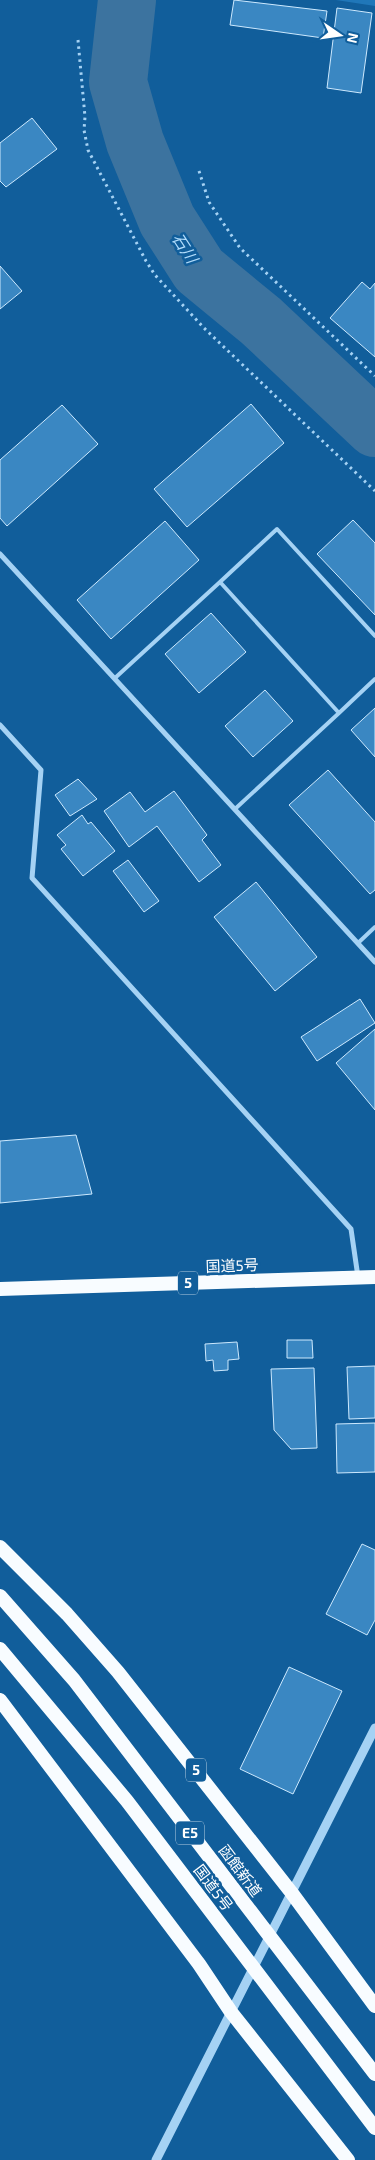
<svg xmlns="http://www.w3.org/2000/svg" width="375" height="2160" font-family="'Exo 2','Noto Sans JP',sans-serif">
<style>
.green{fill:#2077b9}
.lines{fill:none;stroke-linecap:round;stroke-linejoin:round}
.river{stroke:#3c739f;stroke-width:58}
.building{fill:#3a87c2;stroke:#cde9fe}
.path{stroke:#a5d2f4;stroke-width:3;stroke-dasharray:2.5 4;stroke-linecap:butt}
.service{stroke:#a5d2f4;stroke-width:4}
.minor{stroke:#a5d2f4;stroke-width:5}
.tertiary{stroke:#a5d2f4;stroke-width:9}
.trunk{stroke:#f8fcff;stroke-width:14}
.labels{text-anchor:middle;stroke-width:5;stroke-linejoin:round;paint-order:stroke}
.shield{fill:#115e9b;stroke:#b8cfe1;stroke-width:1}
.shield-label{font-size:14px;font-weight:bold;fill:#fff}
.street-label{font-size:15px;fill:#fff;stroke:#115e9b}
.water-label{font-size:16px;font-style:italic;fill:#b1dcfb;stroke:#115e9b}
</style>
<rect width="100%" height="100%" fill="#115e9b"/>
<!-- green -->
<path class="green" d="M336,0h39v6z"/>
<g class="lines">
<!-- river -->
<path class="river" d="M127,0l-9,82 17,60 32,78 32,50 62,51 114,107"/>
</g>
<!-- building -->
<path class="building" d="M234,0l93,11 -4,27 -93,-13z
M337,8l35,5 -11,80 -34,-5z
M32,118l25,31 -51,38 -6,-6v-38z
M0,266l22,25 -22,18z
M362,282l8,7 5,-6v74l-45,-39z
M251,404l33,39 -97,84 -33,-38z
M62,405l36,39 -91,82 -7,-8v-58z
M353,520l22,23v72l-58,-61z
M165,521l34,39 -88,79 -34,-39z
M211,613l35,39 -47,41 -34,-39z
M265,690l28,31 -40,36 -28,-31z
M375,708v49l-24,-27z
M328,770l47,52v68l-5,4 -81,-89z
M78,779l19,20 -27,17 -15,-21z
M174,791l33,44 -5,5 19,25 -22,17 -42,-56 -28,21 -25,-36 26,-19 15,20z
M82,815l6,9 3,-2 24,29 -32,25 -22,-27 5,-4 -9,-10z
M128,860l31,41 -15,11 -31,-41z
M256,882l61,75 -42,34 -61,-74z
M360,999l15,24 -58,38 -16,-24z
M375,1029v81l-39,-47z
M76,1135l16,59 -92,9v-62z
M287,1340h25l1,18h-26z
M237,1342l2,17 -11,1v10l-14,1 -1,-11 -7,1 -1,-17z
M375,1366v52l-26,1 -2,-52z
M314,1368l3,80 -26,1 -17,-19 -3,-61z
M375,1423v49l-38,1 -1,-49z
M362,1544l13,6v70l-8,15 -41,-21z
M289,1667l53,24 -49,103 -53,-25z"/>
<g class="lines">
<!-- path -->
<path class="path" d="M78,40l7,77 -1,13 4,20 58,111 9,14 49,53 171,163
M199,171l10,31 31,46 135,128"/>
<!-- service -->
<path class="service" d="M220,582l57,-53 98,107
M115,678l105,-96 119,131 -104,96
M339,713l36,-34
M358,943l17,-16"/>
<!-- minor -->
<path class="minor" d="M0,554l375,408
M0,725l41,45 -9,108 319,351 7,48"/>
<!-- tertiary -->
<path class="tertiary" d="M156,2160l219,-432"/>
<!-- trunk -->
<path class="trunk" d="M0,1289l375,-12
M0,1547l67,67 51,58 173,220 84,114
M0,1596l74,84 301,394
M0,1649l127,152 248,327
M0,1700l199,264 32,48 117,148"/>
</g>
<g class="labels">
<!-- shield labels -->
<g class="shield">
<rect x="178" y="1271.5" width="20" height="23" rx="4"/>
<rect x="186" y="1758.5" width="20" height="23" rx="4"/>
<rect x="176" y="1821.5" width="28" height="23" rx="4"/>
</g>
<g class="shield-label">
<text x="188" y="1288">5</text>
<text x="196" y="1775">5</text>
<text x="190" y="1838">E5</text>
</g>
<!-- street labels -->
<g class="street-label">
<text transform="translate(232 1266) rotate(-2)" y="5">国道5号</text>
<text transform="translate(240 1871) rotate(53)" y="5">函館新道</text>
<text transform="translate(213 1888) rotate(53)" y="5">国道5号</text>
</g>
<!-- water labels -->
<g class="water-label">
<text transform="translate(185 248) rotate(57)" y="6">石川</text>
</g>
</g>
<!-- north arrow -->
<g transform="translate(340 35) rotate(103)" stroke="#115e9b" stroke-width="4" paint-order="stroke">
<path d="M0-4L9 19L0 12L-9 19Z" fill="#ffffff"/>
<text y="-8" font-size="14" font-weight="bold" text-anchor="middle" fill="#ffffff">N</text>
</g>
</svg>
